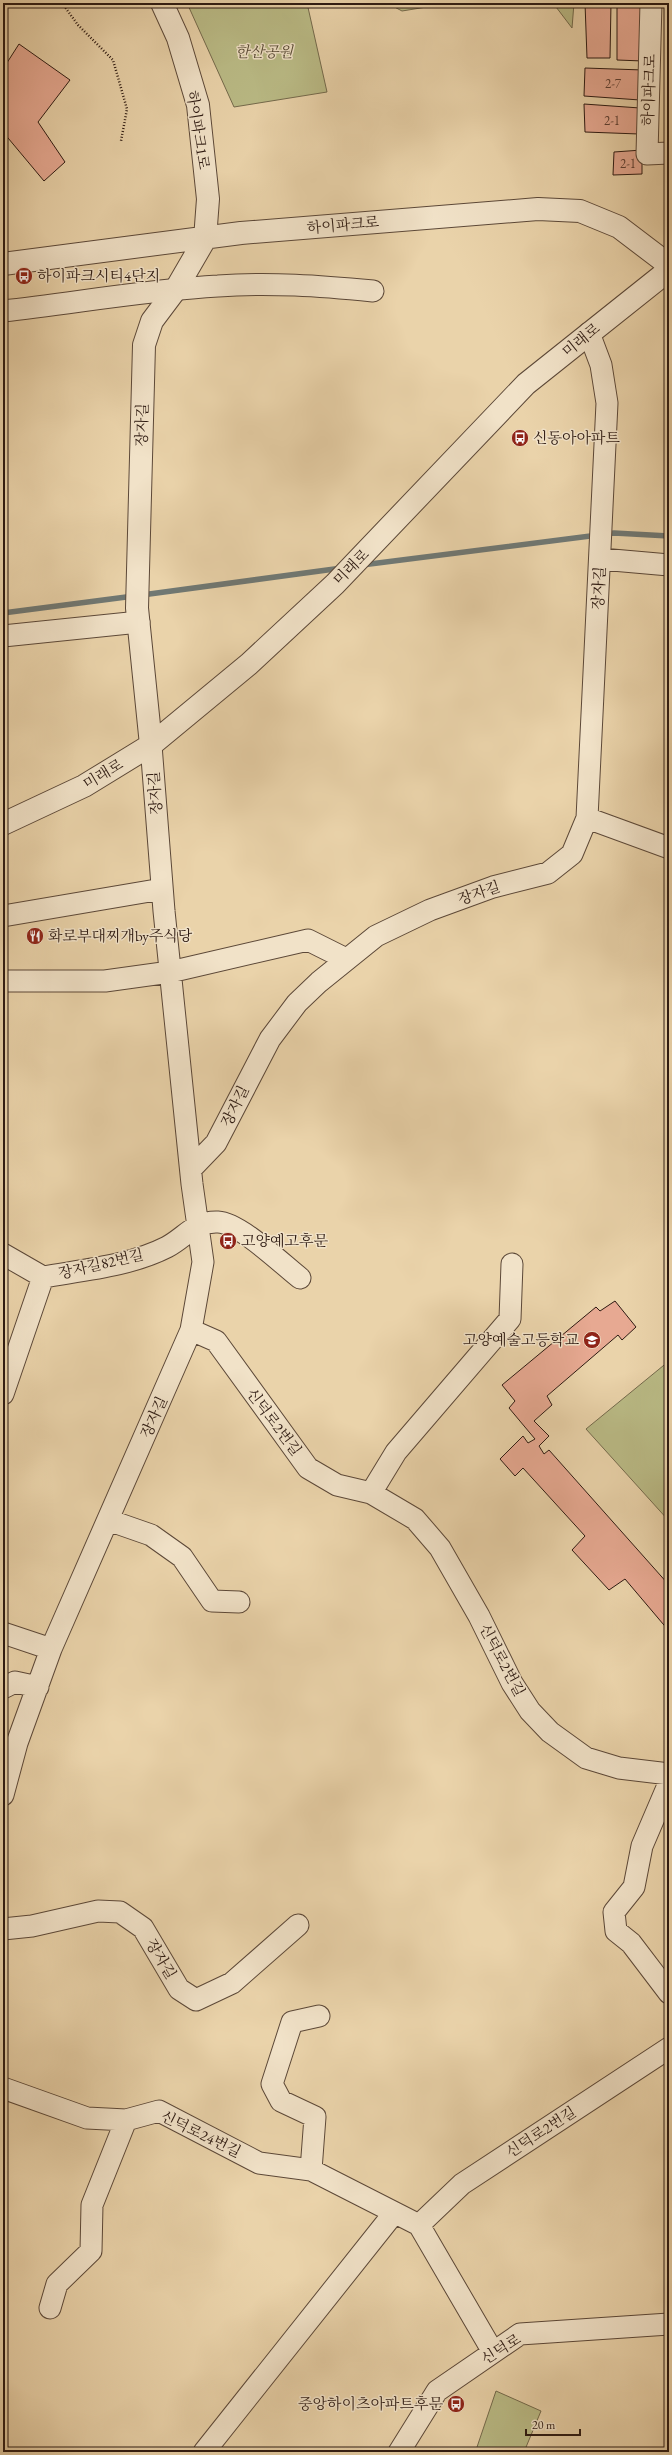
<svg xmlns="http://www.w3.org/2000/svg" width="672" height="2455" font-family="'EB Garamond','Noto Serif KR',serif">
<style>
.green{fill:#babb86;stroke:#746a4c}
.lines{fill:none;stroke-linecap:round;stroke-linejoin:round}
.stream{stroke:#707873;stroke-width:5.5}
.building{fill:#e7a992;stroke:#2d1a12}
.minor-casing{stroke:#5c4838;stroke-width:23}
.tertiary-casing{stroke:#5c4838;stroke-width:24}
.path{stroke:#2d1a12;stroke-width:2.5;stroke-dasharray:1 2;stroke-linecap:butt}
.minor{stroke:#f1e2c8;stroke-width:21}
.tertiary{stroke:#f1e2c8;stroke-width:22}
.labels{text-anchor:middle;stroke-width:3;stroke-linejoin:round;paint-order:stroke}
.number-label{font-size:13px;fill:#5c3e32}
.park-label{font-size:15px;font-style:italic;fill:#574a35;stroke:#f1e2c8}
.street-label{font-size:15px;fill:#2d1a12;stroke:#f1e2c8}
.poi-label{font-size:15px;fill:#2d1a12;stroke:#f1e2c8;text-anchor:start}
</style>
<rect width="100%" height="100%" fill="#ead3aa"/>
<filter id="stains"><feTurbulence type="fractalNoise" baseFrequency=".005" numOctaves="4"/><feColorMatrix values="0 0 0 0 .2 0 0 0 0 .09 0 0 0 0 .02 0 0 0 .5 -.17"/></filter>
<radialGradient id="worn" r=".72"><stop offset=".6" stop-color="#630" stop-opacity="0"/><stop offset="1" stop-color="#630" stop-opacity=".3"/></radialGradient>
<!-- green -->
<path class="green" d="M187,3h120l20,89 -93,15z
M387,3h64l-49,8z
M553,3h21l-2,25z
M669,1361v160l-83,-92z
M496,2391l45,20 -17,41 -48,-2z"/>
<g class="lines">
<!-- stream -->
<path class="stream" d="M362,565l252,-32 55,3
M142,595l200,-27
M3,613l131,-17"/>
</g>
<!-- building -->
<path class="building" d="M585,3h26l-1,55h-23z
M617,3h27l-1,58 -26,-1z
M19,44l51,36 -32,42 27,40 -21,19 -41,-49v-63z
M585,68l58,2 -3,30 -56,-4z
M584,104l56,4 -1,26 -54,-2z
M642,150v24l-29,1 1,-23z
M615,1301l21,26 -14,13 -4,-5 -71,61 5,9 -18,16 15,15 -10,10 5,8 5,-4 120,135v46l-44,-52 -16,11 -37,-40 13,-14 -62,-68 -8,8 -15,-17 23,-23 5,7 7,-4 -26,-31 6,-7 -13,-16 94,-78 4,4z"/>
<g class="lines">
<defs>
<path id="minor" d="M651,3l-4,151 22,-1
M3,311c72,-8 143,-21 215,-25 51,-4 103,0 155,5
M601,559l68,6
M3,636l136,-14
M587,818l82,30
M3,916l159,-27
M3,981h102l65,-9 138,-32 38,19
M191,1169l25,-26 54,-104 27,-36 22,-21 57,-46 54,-26 63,-23 55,-14 24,-19 15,-36 20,-415 -6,-38 -12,-32
M3,1254l40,23c40,-7 87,-11 124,-30 19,-10 27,-26 51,-25 22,1 64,42 82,56
M191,1330l25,11 92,127 29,17 34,8 44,26 25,29 39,68 33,67 18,28 20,21 36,26 33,10 50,6
M3,1394l40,-117
M371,1493l25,-41 114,-133 2,-55
M108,1520l43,15 31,22 30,44 27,1
M3,1633l48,16
M3,1688l12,-6 23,5
M669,1783l-27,63 -8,41 -20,25 2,19 15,12 38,50
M3,1795l14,-52 34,-94 140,-319 12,-68 -11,-78 -28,-273 -13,-166
M3,1929l29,-3 66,-15 22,1 23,16 36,61 17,11 36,-17 66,-58
M3,2088l84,30 39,2 33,-9 100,52 52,7 108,55 74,127
M311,2170l4,-53 -34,-16 -9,-17 20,-62 27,-6
M419,2225l43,-41 207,-136
M50,2308l7,-24 34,-33 1,-46 34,-85
M204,2452l190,-239
M399,2452l38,-61 83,-57 149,-10"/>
<path id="tertiary" d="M3,264l238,-31 297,-24 42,2 39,16 50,38
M151,745l-14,-137 7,-263 8,-24 24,-32 29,-50 3,-40 -10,-94 -20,-67 -16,-35
M3,824l81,-38 67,-41 98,-81 86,-80 191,-200 143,-114"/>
</defs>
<!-- minor casing -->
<use href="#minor" class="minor-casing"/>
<!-- tertiary casing -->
<use href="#tertiary" class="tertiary-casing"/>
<!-- path -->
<path class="path" d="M62,3l16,22 35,35 14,49 -6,32"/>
<!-- minor -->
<use href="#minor" class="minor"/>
<!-- tertiary -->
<use href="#tertiary" class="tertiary"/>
</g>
<!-- icons -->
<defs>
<symbol id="bus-disc" viewBox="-11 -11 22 22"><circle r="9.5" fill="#8f2418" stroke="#f1e2c8"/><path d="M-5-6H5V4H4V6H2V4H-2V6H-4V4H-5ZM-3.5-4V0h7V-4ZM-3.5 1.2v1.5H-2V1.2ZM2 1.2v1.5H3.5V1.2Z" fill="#fff"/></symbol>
<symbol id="restaurant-disc" viewBox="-11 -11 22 22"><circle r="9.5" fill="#8f2418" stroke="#f1e2c8"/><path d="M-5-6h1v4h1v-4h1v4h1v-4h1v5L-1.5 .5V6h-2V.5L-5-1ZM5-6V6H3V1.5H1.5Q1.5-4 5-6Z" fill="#fff"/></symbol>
<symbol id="school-disc" viewBox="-11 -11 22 22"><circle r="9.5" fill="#8f2418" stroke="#f1e2c8"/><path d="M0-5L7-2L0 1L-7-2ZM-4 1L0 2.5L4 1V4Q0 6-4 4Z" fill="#fff"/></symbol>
</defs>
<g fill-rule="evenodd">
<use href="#bus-disc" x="14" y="266" width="20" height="20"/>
<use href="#bus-disc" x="510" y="428" width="20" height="20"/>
<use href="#restaurant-disc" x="25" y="926" width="20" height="20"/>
<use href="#bus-disc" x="218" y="1231" width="20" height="20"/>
<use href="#school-disc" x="582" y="1330" width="20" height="20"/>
<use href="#bus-disc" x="446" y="2394" width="20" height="20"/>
</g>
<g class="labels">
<!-- number labels -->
<g class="number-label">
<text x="613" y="88">2-7</text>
<text x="612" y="125">2-1</text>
<text x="628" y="168">2-1</text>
</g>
<!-- park labels -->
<g class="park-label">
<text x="264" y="57">한산공원</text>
</g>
<!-- street labels -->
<g class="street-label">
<text transform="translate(649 90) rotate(-88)" y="5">하이파크로</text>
<text transform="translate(198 130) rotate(81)" y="5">하이파크1로</text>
<text transform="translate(343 225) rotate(-5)" y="5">하이파크로</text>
<text transform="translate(581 340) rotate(-39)" y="5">미래로</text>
<text transform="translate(142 425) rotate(-89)" y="5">장자길</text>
<text transform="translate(351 567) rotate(-45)" y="5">미래로</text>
<text transform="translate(599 588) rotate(-87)" y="5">장자길</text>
<text transform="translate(103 774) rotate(-31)" y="5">미래로</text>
<text transform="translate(155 793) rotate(-94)" y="5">장자길</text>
<text transform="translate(479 893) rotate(-19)" y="5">장자길</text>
<text transform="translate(235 1106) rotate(-64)" y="5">장자길</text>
<text transform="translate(101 1264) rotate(-13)" y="5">장자길82번길</text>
<text transform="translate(154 1417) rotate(-66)" y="5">장자길</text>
<text transform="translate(274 1422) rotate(53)" y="5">신덕로2번길</text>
<text transform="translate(502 1660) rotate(62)" y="5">신덕로2번길</text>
<text transform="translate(161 1959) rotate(59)" y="5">장자길</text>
<text transform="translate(541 2132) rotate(-33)" y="5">신덕로2번길</text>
<text transform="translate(201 2134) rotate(26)" y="5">신덕로24번길</text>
<text transform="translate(501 2349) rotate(-32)" y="5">신덕로</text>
</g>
<!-- poi labels -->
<g class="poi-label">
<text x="37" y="281">하이파크시티4단지</text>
<text x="533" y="443">신동아아파트</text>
<text x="48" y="941">화로부대찌개by주식당</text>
<text x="241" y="1246">고양예고후문</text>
<text x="579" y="1345" text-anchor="end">고양예술고등학교</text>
<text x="443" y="2409" text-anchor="end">중앙하이츠아파트후문</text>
</g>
</g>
<!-- margin -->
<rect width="672" height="2455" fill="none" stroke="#ead3aa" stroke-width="16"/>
<rect x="4" y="4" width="664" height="2447" fill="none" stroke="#2d1a12" stroke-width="2"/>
<rect x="8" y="8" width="656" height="2439" fill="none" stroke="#2d1a12"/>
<!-- scale -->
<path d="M526 2429v6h54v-6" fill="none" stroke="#2d1a12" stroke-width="2"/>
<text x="532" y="2429" font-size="12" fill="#2d1a12" stroke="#f1e2c8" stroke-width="3" paint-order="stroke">20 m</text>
<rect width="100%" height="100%" filter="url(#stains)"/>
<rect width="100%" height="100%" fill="url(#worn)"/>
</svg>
